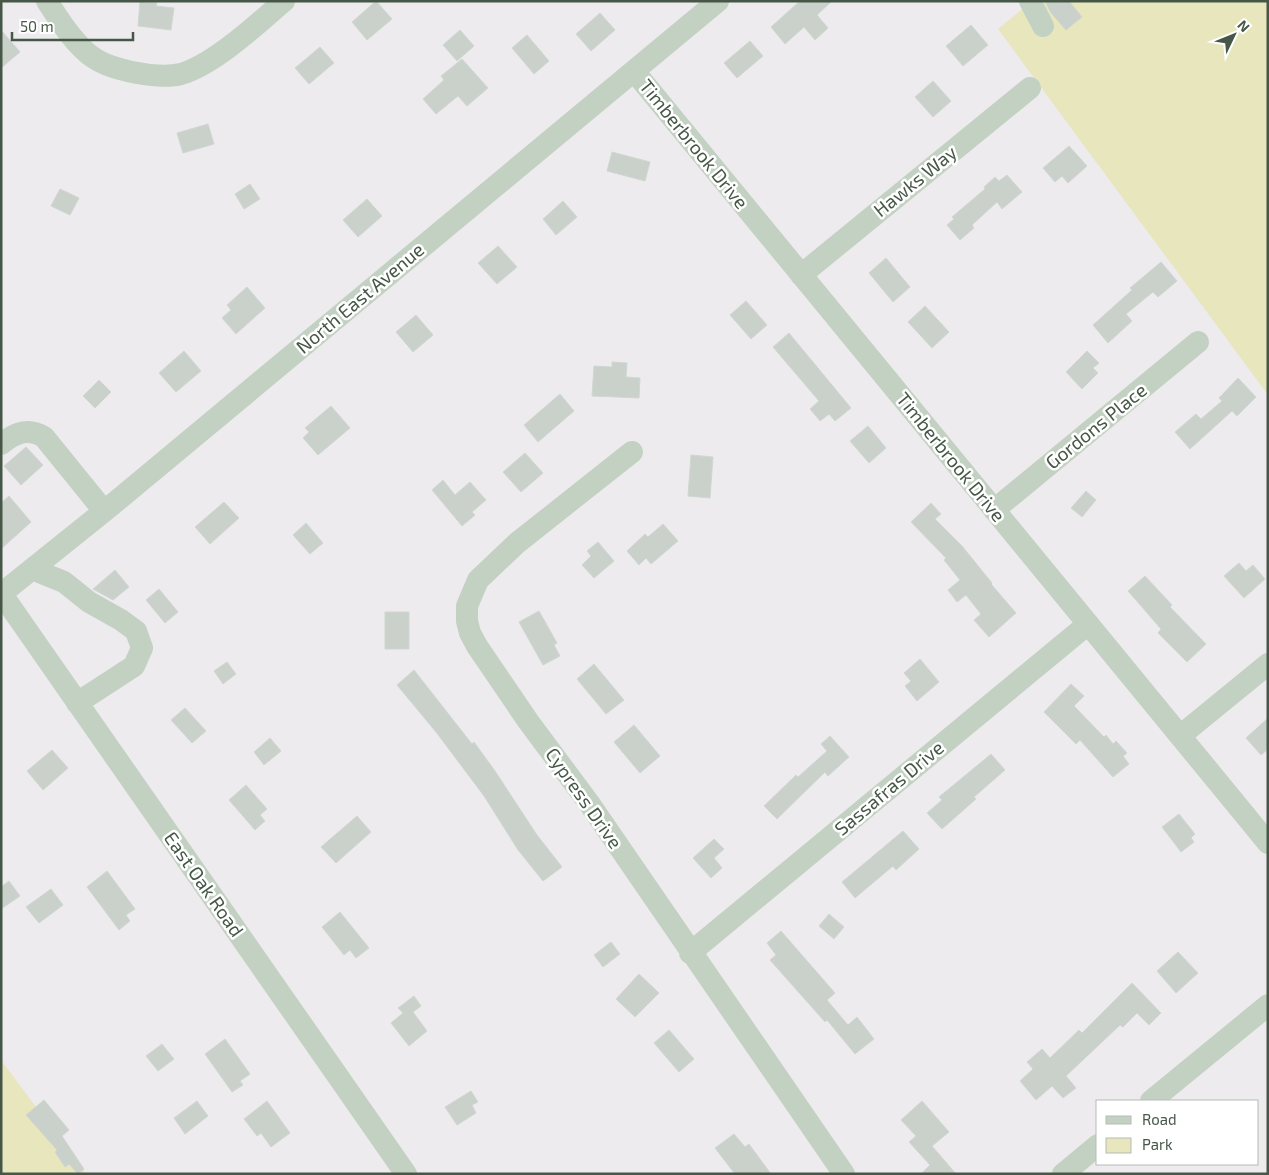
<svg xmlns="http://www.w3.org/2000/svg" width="1269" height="1175" font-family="'Exo 2',sans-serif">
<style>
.green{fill:#e8e6bd}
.building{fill:#cad0ca;stroke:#d0d7d2}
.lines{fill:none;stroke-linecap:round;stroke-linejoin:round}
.minor{stroke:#c3d1c3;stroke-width:22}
.labels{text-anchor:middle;stroke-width:5;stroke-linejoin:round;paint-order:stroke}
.street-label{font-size:19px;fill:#465747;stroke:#fff}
</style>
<rect width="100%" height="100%" fill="#edebee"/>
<!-- green -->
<path class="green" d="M1032,1h236v394l-270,-366z
M1,1060l85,114h-85z"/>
<!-- building -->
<path class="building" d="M140,1l17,2 -1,3 18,2 -3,22 -33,-4z
M376,1l16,18 -25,21 -15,-18z
M800,1h32l-15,14 11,13 -13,12 -11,-13 -19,17 -14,-17z
M1045,1h24l13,16 -16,13 -15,-17z
M600,13l15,17 -24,21 -15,-17z
M971,25l17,20 -25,21 -17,-20z
M1,30l19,22 -19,16z
M460,30l14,16 -17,15 -14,-16z
M527,35l22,26 -15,13 -22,-26z
M750,41l13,15 -26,22 -13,-15z
M320,47l14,16 -25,21 -14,-16z
M462,59l26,29 -21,18 -9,-10 -22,18 -13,-15 21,-19 -3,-4z
M933,81l18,20 -18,16 -18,-20z
M208,124l6,20 -31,9 -6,-20z
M1069,146l18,20 -19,17 -6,-7 -7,6 -12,-14z
M612,152l38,10 -5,19 -38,-10z
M1007,175l15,17 -20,17 -5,-7 -25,23 2,3 -14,12 -13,-15 7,-6 -2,-2 33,-28 -1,-2 11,-10 4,4z
M250,184l10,15 -16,10 -9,-15z
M60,189l19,9 -9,17 -19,-9z
M367,199l15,17 -24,21 -15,-17z
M563,201l14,16 -21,18 -13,-16z
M498,246l19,21 -20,17 -19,-21z
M886,258l24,29 -17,15 -24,-29z
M1161,262l16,19 -19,16 -5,-5 -27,22 6,7 -24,22 -15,-18 39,-35 -2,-2z
M247,287l18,21 -29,26 -14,-16 9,-8 -4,-5z
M746,301l21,24 -16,14 -21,-24z
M925,306l24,26 -17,16 -24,-26z
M416,315l17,20 -20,17 -17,-20z
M789,333l62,75 -16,13 -6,-7 -9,7 -10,-12 9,-8 -46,-54z
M184,351l17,20 -25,21 -17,-19z
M1087,351l12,12 -6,5 5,5 -16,16 -16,-17z
M612,362l15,1 -1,14 14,1 -1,20 -47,-2 2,-30 18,1z
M1238,378l18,19 -19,19 -5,-5 -42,38 -15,-17 21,-18 5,5 21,-18 -3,-3z
M99,380l12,12 -16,16 -12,-12z
M560,394l14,17 -36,31 -14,-17z
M331,406l19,22 -32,27 -15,-17 6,-6 -4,-4z
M868,426l18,22 -17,15 -19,-22z
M26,447l17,18 -22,20 -17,-19z
M525,453l18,20 -22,19 -18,-20z
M691,455l22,2 -3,41 -22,-2z
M443,480l12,15 15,-13 16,18 -14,12 3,3 -13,11 -30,-36z
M1086,491l10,9 -14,17 -11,-9z
M9,496l22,26 -30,27v-46z
M224,502l15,16 -29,26 -15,-17z
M931,503l10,11 -6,5 27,27 30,37 -1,1 25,29 -27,24 -15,-17 7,-6 -15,-19 -9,7 -9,-12 12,-10 -16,-20 2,-2 -35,-36z
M306,523l17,20 -13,11 -17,-19z
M663,524l15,17 -27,23 -5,-6 -7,7 -12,-14 18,-17 3,3z
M598,542l16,19 -20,17 -12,-13 9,-9 -4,-5z
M1239,563l7,8 7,-6 12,14 -21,19 -20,-22z
M115,570l14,17 -16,13 -20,-11z
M1145,576l27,29 -2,2 36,37 -19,18 -29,-29 3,-4 -33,-38z
M159,589l19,23 -13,11 -19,-23z
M539,611l18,32 -3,2 6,11 -17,9 -24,-43z
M385,612h24v37h-24z
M920,659l19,23 -22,19 -12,-15 6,-5 -7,-8z
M227,662l9,12 -13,10 -9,-13z
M594,664l30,36 -18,14 -29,-35z
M414,670l58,74 2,-2 21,29 42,64 25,32 -19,14 -25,-31 -34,-54 -48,-64 -39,-47z
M1071,684l13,12 -10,10 30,31 2,-2 7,9 3,-3 11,12 -4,3 6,8 -16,13 -33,-37 -4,4 -32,-32z
M185,708l21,23 -14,12 -21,-23z
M1268,718v31l-7,6 -15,-17z
M634,725l26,31 -20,17 -26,-31z
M830,736l19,21 -21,19 -3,-4 -48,47 -13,-13 32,-31 2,2 29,-26 -6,-7z
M270,738l11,13 -17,14 -10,-13z
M52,750l16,18 -25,22 -16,-19z
M991,754l14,16 -31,27 2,2 -34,30 -15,-16 15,-13 -3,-3z
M246,785l21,24 -7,6 5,6 -10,9 -26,-30z
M1179,814l16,20 -4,4 3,4 -13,10 -19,-25z
M357,816l14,16 -35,31 -15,-16z
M903,831l16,18 -23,21 -3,-4 -38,32 -13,-16z
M714,839l10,10 -10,9 8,10 -11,10 -18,-20z
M107,871l28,38 -9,6 4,6 -11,9 -32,-43z
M9,881l11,15 -19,13v-22z
M51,889l12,16 -24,18 -13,-16z
M340,912l29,36 -13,10 -6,-8 -6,5 -22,-28z
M829,914l15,13 -10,12 -15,-13z
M781,931l54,62 -8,7 21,25 9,-8 17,22 -19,15 -28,-34 -2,2 -55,-62 6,-5 -9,-12z
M611,942l9,12 -17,13 -9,-12z
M1178,952l20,21 -22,20 -19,-22z
M639,974l20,19 -24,24 -19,-18z
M1132,983l29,30 -12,12 -12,-12 -14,14 -3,-2 -54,51 10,12 -13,10 -11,-12 -16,14 -16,-19 13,-12 -6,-7 15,-13 8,9 29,-28 3,3z
M414,996l7,10 -8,6 14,19 -18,15 -18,-23 12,-10 -5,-5z
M669,1030l25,29 -15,13 -25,-29z
M225,1039l25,35 -10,7 3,4 -11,7 -27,-38z
M162,1044l12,15 -16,12 -12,-15z
M471,1091l7,11 -6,3 4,8 -19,12 -12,-18z
M44,1100l25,30 -7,6 22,33 -6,5 -9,-10 -4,3 -10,-15 2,-2 -31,-35z
M197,1101l11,15 -23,18 -11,-16z
M267,1101l23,32 -19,14 -10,-14 -4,3 -13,-17z
M922,1101l27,31 -17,14 24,28h-35l9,-9 -21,-23 7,-6 -15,-16z
M734,1134l11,13 4,-3 22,30h-36l-20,-26z"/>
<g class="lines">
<!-- minor -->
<path class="minor" d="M47,1c11,17 22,35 37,49 13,13 30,18 48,22 15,3 34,6 49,2 34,-10 76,-50 103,-73
M1030,1l13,25
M634,71l634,772
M801,275l229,-187
M1,444c14,-11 27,-17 43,-7l60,74
M632,452l-115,91 -39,37 -11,26v15l3,12 7,13 51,75 61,82 255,371
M994,510l204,-168
M32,569l32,13 25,20 32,18 15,11 6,17 -8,18 -57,37
M1,593l405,581
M1,594l106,-85 611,-508
M1180,736l88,-72
M690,953l398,-329
M1151,1101l117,-96
M1063,1174l35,-29"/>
</g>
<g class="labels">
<!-- street labels -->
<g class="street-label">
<text transform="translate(694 144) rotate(51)" y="7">Timberbrook Drive</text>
<text transform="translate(915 181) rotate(-39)" y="7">Hawks Way</text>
<text transform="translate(360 298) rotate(-40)" y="7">North East Avenue</text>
<text transform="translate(1096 426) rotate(-39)" y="7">Gordons Place</text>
<text transform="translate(951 457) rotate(51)" y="7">Timberbrook Drive</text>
<text transform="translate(889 788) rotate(-40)" y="7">Sassafras Drive</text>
<text transform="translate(584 798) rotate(55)" y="7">Cypress Drive</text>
<text transform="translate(204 884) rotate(55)" y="7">East Oak Road</text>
</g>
</g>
<!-- border -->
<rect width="1269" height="1175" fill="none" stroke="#465747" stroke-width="5"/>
<!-- legend -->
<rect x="1096" y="1100" width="162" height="65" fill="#ffffff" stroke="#b5bcb5"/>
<rect x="1106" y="1116" width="25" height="8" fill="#c3d1c3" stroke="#b5bcb5"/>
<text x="1142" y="1125" font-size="15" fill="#465747">Road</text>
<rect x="1106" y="1138" width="25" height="15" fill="#e8e6bd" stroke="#b5bcb5"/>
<text x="1142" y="1150" font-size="15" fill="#465747">Park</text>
<!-- north arrow -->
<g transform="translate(1234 35) rotate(47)" stroke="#ffffff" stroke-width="4" paint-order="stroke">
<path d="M0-4L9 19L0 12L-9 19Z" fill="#465747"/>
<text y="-8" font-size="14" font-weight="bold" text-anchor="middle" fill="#465747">N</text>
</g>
<!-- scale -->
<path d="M12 32v8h121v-8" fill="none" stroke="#465747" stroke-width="2.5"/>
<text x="20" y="32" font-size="15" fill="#465747" stroke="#ffffff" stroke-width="4" paint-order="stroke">50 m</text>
</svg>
